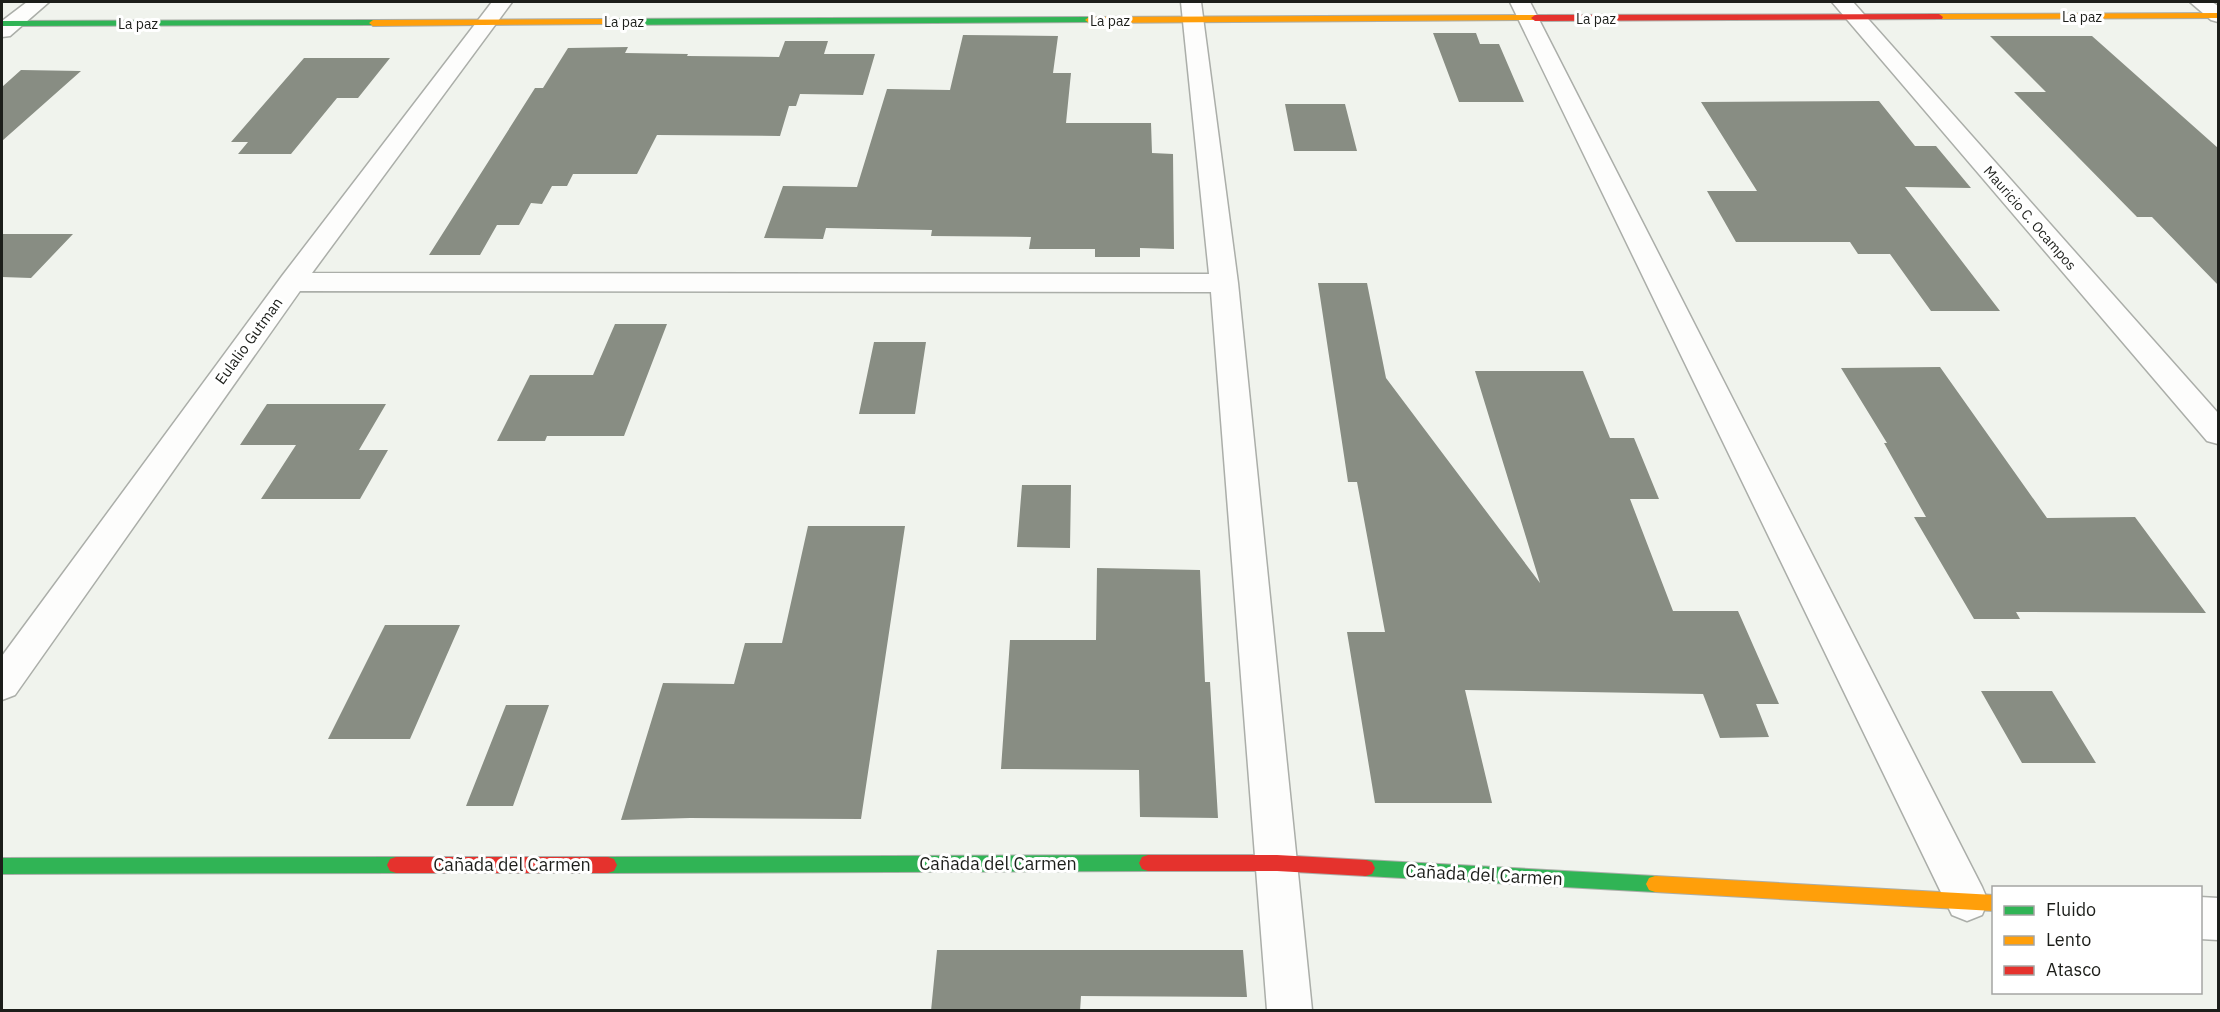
<svg xmlns="http://www.w3.org/2000/svg" width="2220" height="1012" font-family="'IBM Plex Sans',sans-serif">
<style>
.building{fill:#888d83}
.lines{fill:none;stroke-linecap:round;stroke-linejoin:round}
.street-casing{stroke:#abaea9;stroke-width:3}
.fast-casing{stroke:#abaea9;stroke-width:2}
.slow-casing{stroke:#abaea9;stroke-width:2}
.jam-casing{stroke:#abaea9;stroke-width:2}
.street{fill:#fdfdfc;fill-rule:evenodd}
.fast{fill:#30b455;fill-rule:evenodd}
.slow{fill:#ff9f0a;fill-rule:evenodd}
.jam{fill:#e5322d;fill-rule:evenodd}
.labels{text-anchor:middle;stroke-width:6;stroke-linejoin:round;paint-order:stroke}
.far-street-label{font-size:14px;fill:#1c1e1a;stroke:#fff}
.street-label{font-size:15px;fill:#1c1e1a;stroke:#fff}
.near-street-label{font-size:18px;fill:#1c1e1a;stroke:#fff}
</style>
<rect width="100%" height="100%" fill="#f0f3ed"/>
<!-- building -->
<path class="building" d="M1433,33h43l4,11h19l25,58h-65z
M963,35l95,1 -5,37h18l-5,50h85l1,30 21,1 1,95 -34,-1v9h-45v-8h-66l2,-12 -100,-1 1,-6 -106,-2 -3,11 -59,-1 19,-52 74,1 30,-98 63,1z
M1990,36h102l126,112v137l-66,-68h-15l-123,-125h32z
M785,41h43l-4,13h51l-12,41 -63,-1 -4,12h-7l-9,30 -123,-1 -20,39h-64l-6,12h-15l-10,18 -11,-1 -12,22h-22l-17,30h-51l106,-167h8l25,-40 60,-1 -3,6 63,1 -1,2 92,1z
M304,58h86l-32,40h-21l-46,56h-53l10,-12h-17z
M21,70l60,1 -79,70v-54z
M1879,101l36,45h21l35,42 -66,-1 95,124h-69l-41,-57h-32l-8,-12h-114l-29,-51h50l-56,-89z
M1285,104h60l12,47h-63z
M2,234h71l-42,44 -29,-1z
M1318,283h49l19,95 154,205 -65,-212h108l27,67h24l25,61h-29l43,112h65l41,93h-23l13,33 -49,1 -17,-44 -238,-4 27,113h-117l-28,-171h38l-28,-150h-9z
M615,324h52l-43,112h-77l-2,5h-48l33,-66h63z
M874,342h52l-11,72h-56z
M1940,367l107,151 88,-1 71,96 -190,-1 4,7h-46l-60,-102h12l-42,-74h3l-46,-75z
M267,404h119l-27,46h29l-28,49h-99l35,-54h-56z
M1022,485h49l-1,63 -53,-1z
M808,526h97l-44,293 -171,-1 -69,2 42,-137 71,1 11,-41h37z
M1097,568l103,2 5,112h5l8,136 -78,-1 -1,-47 -138,-1 9,-129h86z
M385,625h75l-50,114h-82z
M1981,691h71l44,72h-74z
M506,705h43l-36,101h-47z
M937,950h306l4,47 -166,-1 -1,15h-149z"/>
<g class="lines">
<defs>
<path id="street" d="M27,2h22l-39,34 -8,1v-16z
M492,2h20l-200,271 897,1 -28,-272h20l37,281 74,727h-45l-56,-718 -911,-1 -285,404 -13,5v-44l280,-380z
M1510,2h20l452,885 6,14 -6,14 -15,6 -15,-6z
M1832,2h21l365,411v31l-11,-3z
M2190,2h22l6,4v16l-7,-2z
M2200,897l18,1v42l-18,-1z"/>
<path id="fast" d="M1089,17l4,3 -1,2 -487,3 -4,-3 4,-3z
M373,20l3,1v4l-374,1v-5z
M1148,855l6,2 3,6 -3,6 -6,2 -540,2 -6,-2 -3,-6 3,-6 6,-2z
M396,857l6,2 3,6 -3,6 -6,2 -394,1v-16z
M1366,860l289,16 6,2 3,6 -3,6 -6,2 -289,-16 -6,-2 -3,-6 3,-6z"/>
<path id="slow" d="M1939,14l279,-1v5l-282,1 -1,-2z
M1535,15l4,3 -1,2 -449,3 -4,-3 4,-3z
M605,19l3,1v4l-235,2 -4,-3 4,-3z
M1655,876l339,19v16l-339,-19 -6,-2 -3,-6 3,-6z"/>
<path id="jam" d="M1939,14l4,3 -1,2 -407,2 -4,-3 4,-3z
M1148,855h129l89,5 6,2 3,6 -3,6 -6,2 -89,-5h-129l-6,-2 -3,-6 3,-6z
M396,857h212l6,2 3,6 -3,6 -6,2h-212l-6,-2 -3,-6 3,-6z"/>
</defs>
<!-- street casing -->
<use href="#street" class="street-casing"/>
<!-- fast casing -->
<use href="#fast" class="fast-casing"/>
<!-- slow casing -->
<use href="#slow" class="slow-casing"/>
<!-- jam casing -->
<use href="#jam" class="jam-casing"/>
<!-- street -->
<use href="#street" class="street"/>
<!-- fast -->
<use href="#fast" class="fast"/>
<!-- slow -->
<use href="#slow" class="slow"/>
<!-- jam -->
<use href="#jam" class="jam"/>
</g>
<g class="labels">
<!-- far-street labels -->
<g class="far-street-label">
<text x="2082" y="22">La paz</text>
<text x="1596" y="24">La paz</text>
<text x="1110" y="26">La paz</text>
<text x="624" y="27">La paz</text>
<text x="138" y="29">La paz</text>
<text transform="translate(2030 218) rotate(49)" y="5">Mauricio C. Ocampos</text>
</g>
<!-- street labels -->
<g class="street-label">
<text transform="translate(249 341) rotate(-54)" y="5">Eulalio Gutman</text>
</g>
<!-- near-street labels -->
<g class="near-street-label">
<text x="998" y="870">Cañada del Carmen</text>
<text x="512" y="871">Cañada del Carmen</text>
<text transform="translate(1484 875) rotate(3)" y="6">Cañada del Carmen</text>
</g>
</g>
<!-- border -->
<rect width="2220" height="1012" fill="none" stroke="#1c1e1a" stroke-width="6"/>
<!-- legend -->
<rect x="1992" y="886" width="210" height="108" fill="#ffffff" stroke="#a4a5a3" stroke-width="1.5"/>
<rect x="2004" y="906" width="30" height="9" fill="#30b455" stroke="#a4a5a3" stroke-width="1.5"/>
<text x="2046" y="916" font-size="18" fill="#1c1e1a">Fluido</text>
<rect x="2004" y="936" width="30" height="9" fill="#ff9f0a" stroke="#a4a5a3" stroke-width="1.5"/>
<text x="2046" y="946" font-size="18" fill="#1c1e1a">Lento</text>
<rect x="2004" y="966" width="30" height="9" fill="#e5322d" stroke="#a4a5a3" stroke-width="1.5"/>
<text x="2046" y="976" font-size="18" fill="#1c1e1a">Atasco</text>
</svg>
